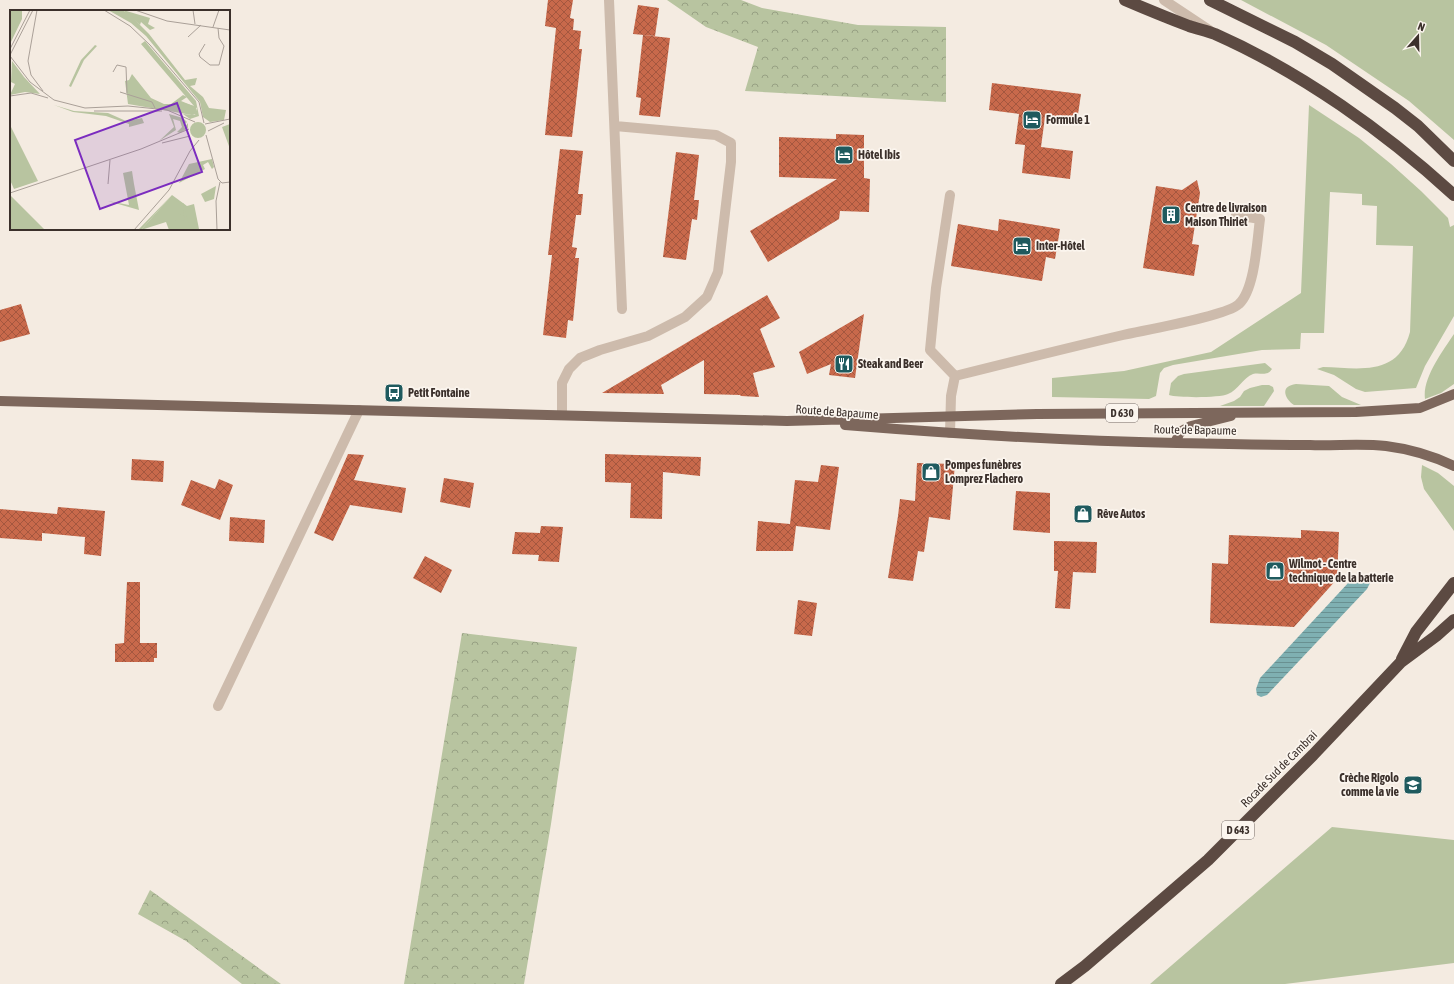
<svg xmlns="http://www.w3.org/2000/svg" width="1454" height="984" font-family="'Asap Condensed',sans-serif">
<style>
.green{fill:#b8c4a0}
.forest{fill:url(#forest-crowns)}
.water{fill:url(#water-rules)}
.building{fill:url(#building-cross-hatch)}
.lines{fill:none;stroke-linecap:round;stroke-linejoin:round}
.minor{stroke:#cdbbac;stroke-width:10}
.major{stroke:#7d675c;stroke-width:10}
.highway{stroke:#5c4a42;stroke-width:12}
.labels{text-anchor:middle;stroke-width:3.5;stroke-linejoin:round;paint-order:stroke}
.shield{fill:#fbf5ee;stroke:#756b66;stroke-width:1}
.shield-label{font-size:11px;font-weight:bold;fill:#3b302b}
.poi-label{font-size:12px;font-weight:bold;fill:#3b302b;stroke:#fbf5ee;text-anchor:start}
.street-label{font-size:12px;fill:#3b302b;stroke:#fbf5ee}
.inset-road{fill:none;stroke:#aaa098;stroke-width:1}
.view{fill:#7b2cbf;fill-opacity:0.15;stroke:#7b2cbf;stroke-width:2}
.inset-edge{fill:none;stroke:#3b302b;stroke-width:2}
</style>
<defs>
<pattern id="forest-crowns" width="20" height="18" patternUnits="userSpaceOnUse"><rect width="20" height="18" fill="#b8c4a0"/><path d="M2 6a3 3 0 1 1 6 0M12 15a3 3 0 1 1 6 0" fill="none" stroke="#97a083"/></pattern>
<pattern id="water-rules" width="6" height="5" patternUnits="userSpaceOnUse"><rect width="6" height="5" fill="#7fb0b2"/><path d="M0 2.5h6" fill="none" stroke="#699091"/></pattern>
<pattern id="building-cross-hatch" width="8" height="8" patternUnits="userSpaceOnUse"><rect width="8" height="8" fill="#c8694b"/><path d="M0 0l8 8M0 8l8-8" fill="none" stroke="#a4573f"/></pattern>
</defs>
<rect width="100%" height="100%" fill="#f4ebe1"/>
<!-- green -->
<path class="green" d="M1241,0h213v140l-45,-39 -83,-56z
M1309,105l50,33 32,26 30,27 27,27 2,9 4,-2v91l-29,50 -9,22 -51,4 -9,-3 -22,-14 -17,-6 6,-2c36,1 75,10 87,-35l3,-86 -37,-1 1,-39 -15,-1v-11l-32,-2 -6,141h-23l-1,16 -38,1 -89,15 -9,3 -4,5 -4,23 -7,3 -97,-2v-19l72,-7 87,-19 90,-59z
M1454,334v50l-13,9 -16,6c-3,-21 18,-48 29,-65z
M1265,363l7,6c-5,8 -12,3 -19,5 -10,4 -15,16 -25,20 -8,4 -50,4 -59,1l2,-12 7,-7 6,-2z
M1296,384l33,2 13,11 19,8h-67c-10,-7 -14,-19 2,-21z
M1262,385h7l4,2 1,4 -10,15h-44l14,-5 6,-4 4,-6 6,-3z
M1422,465l16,8 16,13v45l-30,-42 -3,-12z
M1332,827l122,13v123l-169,21h-135z"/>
<!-- forest -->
<path class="forest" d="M667,0h74l21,8 96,17 88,2v75l-201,-11 13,-44 -52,-20z
M462,633l115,14 -26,177 -27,160h-120z
M150,890l131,94h-39l-56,-43 -48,-27z"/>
<!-- water -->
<path class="water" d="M1355,578l13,2 2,3 -3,6 -100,106 -6,2 -4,-2 -1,-6 4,-11 89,-96z"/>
<!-- building -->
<path class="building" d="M548,0h25l-3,18 4,1 -1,11 8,1 -2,18h3l-10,88 -27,-2 11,-107 -11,-2z
M638,5l21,3 -4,28 -22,-2z
M643,35l27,3 -10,79 -21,-2 2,-17 -5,-1z
M992,83l89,11 -4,27 -32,-4 -4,30 32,4 -3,28 -48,-6 3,-28 -10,-1 4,-30 -30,-4z
M836,134l28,1v43l6,1 -1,33 -29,-1 -1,8 -71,43 -18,-31 87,-52 -58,-2v-40l57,2z
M560,149l23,2 -5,43h5l-2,21h-5l-4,32 5,1 -2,10h4l-6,63 -5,-1 -2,18 -23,-3 9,-80h-4z
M676,152l23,3 -5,45h5l-2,20 -5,-1 -6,41 -23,-3z
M1197,180l3,13 -8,51 7,1 -5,31 -51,-8 13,-82 26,4z
M999,219l61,10 -5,30 -9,-2 -4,24 -91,-15 7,-42 40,7z
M767,295l13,23 -20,11 15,38 -22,6 6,24 -18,-1 -1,-1 -36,-1v-34l-43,25 3,9 -62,-1z
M21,304l9,30 -30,8v-32z
M864,314l-9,64 -26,-3 2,-11 -24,10 -8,-22z
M348,454l16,1 -10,25 52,8 -4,25 -52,-8 -17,36 -19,-8z
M605,454l96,3 -1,19 -37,-4 -1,47 -32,-1 1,-35 -26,-1z
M132,459l32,2 -1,21 -32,-2z
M917,463l38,1 -5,56 -21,-3 -5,35 -6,-1 -5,30 -25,-3 10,-62 2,-17 15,2z
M821,465l18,2 -9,63 -34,-4 -3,25h-37l2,-30 32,3 5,-44 23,2z
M444,478l30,5 -4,25 -30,-6z
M219,479l14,6 -13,35 -39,-15 10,-25 24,9z
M1016,491l34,2v40l-37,-3z
M58,507l47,4 -4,45 -17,-2 1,-17 -43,-4v8l-42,-3v-29l57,5z
M230,517l35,3 -1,23 -35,-2z
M541,526l22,1 -4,35 -21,-1 1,-6 -27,-1 3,-22 25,1z
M1301,530l38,2 -2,47 -43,48 -84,-4 2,-60 16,1 1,-29 72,3z
M1054,541l43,1 -1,31 -23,-1 -3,37 -15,-1 3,-37h-4z
M425,556l27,14 -11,23 -28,-15z
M127,582h13v61h17v15h-3v4h-39v-18l9,-1z
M798,600l19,3 -5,33 -18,-2z"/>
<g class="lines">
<!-- minor -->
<path class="minor" d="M609,0l13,309
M1164,0l45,30
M950,195l-14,93 -6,62 25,26
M562,415v-32l7,-14 11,-11 20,-8 48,-14 37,-19 22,-20 11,-25 13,-110v-19l-15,-8 -101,-9
M950,433l1,-37 4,-20c56,-14 112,-28 168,-41 22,-5 104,-19 116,-31 16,-15 18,-63 21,-85l-24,-4
M218,706l141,-296"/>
<!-- major -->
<path class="major" d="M0,401l787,20 250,-7 319,-2 64,-4 34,-14
M845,425c111,9 221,16 332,18 44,1 88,2 133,2 25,1 51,-2 76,1 24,3 47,10 68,20
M1175,443l5,-11 11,-6 40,-10"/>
<!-- highway -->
<path class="highway" d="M1125,0c21,9 43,18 64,26 9,3 18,5 26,8 86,38 170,98 239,161
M1210,0l85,42 37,22 63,44 23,18 36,35
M1402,659l14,-27 38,-49
M1061,984l24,-18 123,-106 105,-105 88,-93 35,-26 18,-16"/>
</g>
<!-- icons -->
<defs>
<symbol id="hotel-square" viewBox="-11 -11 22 22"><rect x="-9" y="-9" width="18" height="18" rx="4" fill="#1f5a5e" stroke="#fbf5ee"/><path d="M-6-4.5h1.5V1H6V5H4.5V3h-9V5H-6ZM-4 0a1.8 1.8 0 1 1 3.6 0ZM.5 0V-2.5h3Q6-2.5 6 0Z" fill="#fff"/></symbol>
<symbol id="building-square" viewBox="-11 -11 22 22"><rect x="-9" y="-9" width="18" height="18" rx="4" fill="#1f5a5e" stroke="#fbf5ee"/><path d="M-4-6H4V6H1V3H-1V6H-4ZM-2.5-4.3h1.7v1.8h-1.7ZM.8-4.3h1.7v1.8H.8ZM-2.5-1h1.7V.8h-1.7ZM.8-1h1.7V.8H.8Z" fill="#fff"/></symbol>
<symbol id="restaurant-square" viewBox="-11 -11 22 22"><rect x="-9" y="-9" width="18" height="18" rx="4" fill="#1f5a5e" stroke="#fbf5ee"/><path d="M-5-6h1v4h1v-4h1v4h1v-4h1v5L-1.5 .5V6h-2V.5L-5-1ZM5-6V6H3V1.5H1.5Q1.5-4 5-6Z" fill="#fff"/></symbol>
<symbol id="bus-square" viewBox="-11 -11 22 22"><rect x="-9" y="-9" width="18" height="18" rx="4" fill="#1f5a5e" stroke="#fbf5ee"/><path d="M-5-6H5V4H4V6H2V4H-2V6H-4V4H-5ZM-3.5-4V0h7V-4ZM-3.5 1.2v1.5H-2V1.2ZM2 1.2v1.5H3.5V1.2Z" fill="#fff"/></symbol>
<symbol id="shop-square" viewBox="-11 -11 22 22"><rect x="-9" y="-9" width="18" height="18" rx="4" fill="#1f5a5e" stroke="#fbf5ee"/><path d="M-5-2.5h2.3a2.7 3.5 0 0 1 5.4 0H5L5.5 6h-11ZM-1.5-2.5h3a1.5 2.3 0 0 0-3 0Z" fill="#fff"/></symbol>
<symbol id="school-square" viewBox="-11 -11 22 22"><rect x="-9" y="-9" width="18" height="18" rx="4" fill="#1f5a5e" stroke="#fbf5ee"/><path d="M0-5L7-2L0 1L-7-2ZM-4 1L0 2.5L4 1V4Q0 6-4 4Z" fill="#fff"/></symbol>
</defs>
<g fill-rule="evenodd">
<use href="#hotel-square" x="1021" y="109" width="22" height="22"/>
<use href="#hotel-square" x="833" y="144" width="22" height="22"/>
<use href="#building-square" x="1160" y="204" width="22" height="22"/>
<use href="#hotel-square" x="1011" y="235" width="22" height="22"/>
<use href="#restaurant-square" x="833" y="353" width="22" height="22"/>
<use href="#bus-square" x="383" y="382" width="22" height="22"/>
<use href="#shop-square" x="920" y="461" width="22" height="22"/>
<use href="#shop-square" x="1072" y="503" width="22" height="22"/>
<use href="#shop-square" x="1264" y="560" width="22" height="22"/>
<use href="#school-square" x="1402" y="774" width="22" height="22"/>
</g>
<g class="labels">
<!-- shield labels -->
<g class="shield">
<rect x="1106" y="404" width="32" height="18" rx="3"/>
<rect x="1222" y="821" width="32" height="18" rx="3"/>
</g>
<g class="shield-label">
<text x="1122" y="417">D 630</text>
<text x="1238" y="834">D 643</text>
</g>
<!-- poi labels -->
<g class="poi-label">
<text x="1046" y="124">Formule 1</text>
<text x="858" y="159">Hôtel Ibis</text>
<text x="1185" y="212">Centre de livraison<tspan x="1185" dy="14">Maison Thiriet</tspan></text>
<text x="1036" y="250">Inter-Hôtel</text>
<text x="858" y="368">Steak and Beer</text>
<text x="408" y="397">Petit Fontaine</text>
<text x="945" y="469">Pompes funèbres<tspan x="945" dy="14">Lomprez Flachero</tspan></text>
<text x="1097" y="518">Rêve Autos</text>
<text x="1289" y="568">Wilmot - Centre<tspan x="1289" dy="14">technique de la batterie</tspan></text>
<text x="1399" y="782" text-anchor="end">Crèche Rigolo<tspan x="1399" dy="14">comme la vie</tspan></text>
</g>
<!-- street labels -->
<g class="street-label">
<text transform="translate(837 412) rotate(4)" y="4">Route de Bapaume</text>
<text transform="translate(1195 430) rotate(1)" y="4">Route de Bapaume</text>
<text transform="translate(1279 769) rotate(-45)" y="4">Rocade Sud de Cambrai</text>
</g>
</g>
<!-- overview -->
<g transform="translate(10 10)">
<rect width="220" height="220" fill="#f4ebe1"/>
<path d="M0,0h12v9l-12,25zM113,0l27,8 -2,6 7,4 -5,2 -9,-8 -1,3zM2,51l12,16 16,17 -15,-2 -15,3 5,-11 -4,-2zM122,64l19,24 13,6h7l12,-9 4,2 -6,4 15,6 1,7 -5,1 -64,-11 -3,-23 4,-1zM159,104l14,4 4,4 -2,2 -1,4 4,-5v5l-8,5 -3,-1 5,-5 -2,-6 -7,-2 3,11 -17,11 15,-14zM180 120a8 8 0 1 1 16 0a8 8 0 1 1-16 0ZM220,114v25l-8,-22zM0,115l28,56 -24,8 -4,-9zM202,149l2,8 -2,2 -4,-7 -5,3 2,4 -26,14 10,-19zM206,176l-2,13 -9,3 -4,-8zM162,185l15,11 7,-2 5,25 -30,1 -3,-8 -25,8zM0,186h1l34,34h-35z" fill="#b8c4a0"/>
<path d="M0,0l12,1 -9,13 2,4 -5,7zM98,0h14l7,4 20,20 36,46 12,-2 -2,7 -5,1 13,11 6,11 17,2 -2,10 -14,2 -7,-5 -3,-15 -54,-66 -15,-13zM135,31l51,60 3,15 -9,3 -7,-5 12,1 2,-7 -16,-6 13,4 -53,-62zM85,35l2,1 -13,14 -13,27 -2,-1 12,-26zM44,95l20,6 34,2 18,8 16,-3 2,5 -15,4v-3l-23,-8 -33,-4zM122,161l2,13 5,26 -31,-9 21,4 -6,-32zM162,185l-31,35h-3zM173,193l1,1 6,26h-4v-6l-8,1 -3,-4 3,-2 7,2 -1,-5 -6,-2 3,-3 3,3z" fill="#b8c4a0"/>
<path class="inset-road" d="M27,0l-9,51 3,14 12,16M94,0l26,16 20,19 49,57 5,21M125,0l32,11 63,9M183,0l2,14M203,17l6,-17M178,27l13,-12M195,34l-6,10 1,3 10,8h9l5,-19 -5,-8 -1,-10M0,39l20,-39M0,45l23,-45M0,46l20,26 24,18 31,8 43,-2 39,4 28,12M103,62l4,-7 9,2 1,26M110,82l32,10 3,6M0,86l21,-3 17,5M84,101h68M195,114l25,-5M198,121l16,-8M196,125l12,44 4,4 8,-1M152,133l28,-7M98,174l2,-24M0,183l131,-44 48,-20M124,220l35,-40 21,-39 9,-11M207,220l-1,-29 4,-19"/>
<path class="view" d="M167,93l25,69 -102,37 -25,-69z"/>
<rect width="220" height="220" class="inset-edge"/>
</g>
<!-- north arrow -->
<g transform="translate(1418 36) rotate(20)" stroke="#fbf5ee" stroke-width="3" paint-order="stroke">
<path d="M0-3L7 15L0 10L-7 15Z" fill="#3b302b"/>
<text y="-6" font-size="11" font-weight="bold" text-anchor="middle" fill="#3b302b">N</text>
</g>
</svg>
